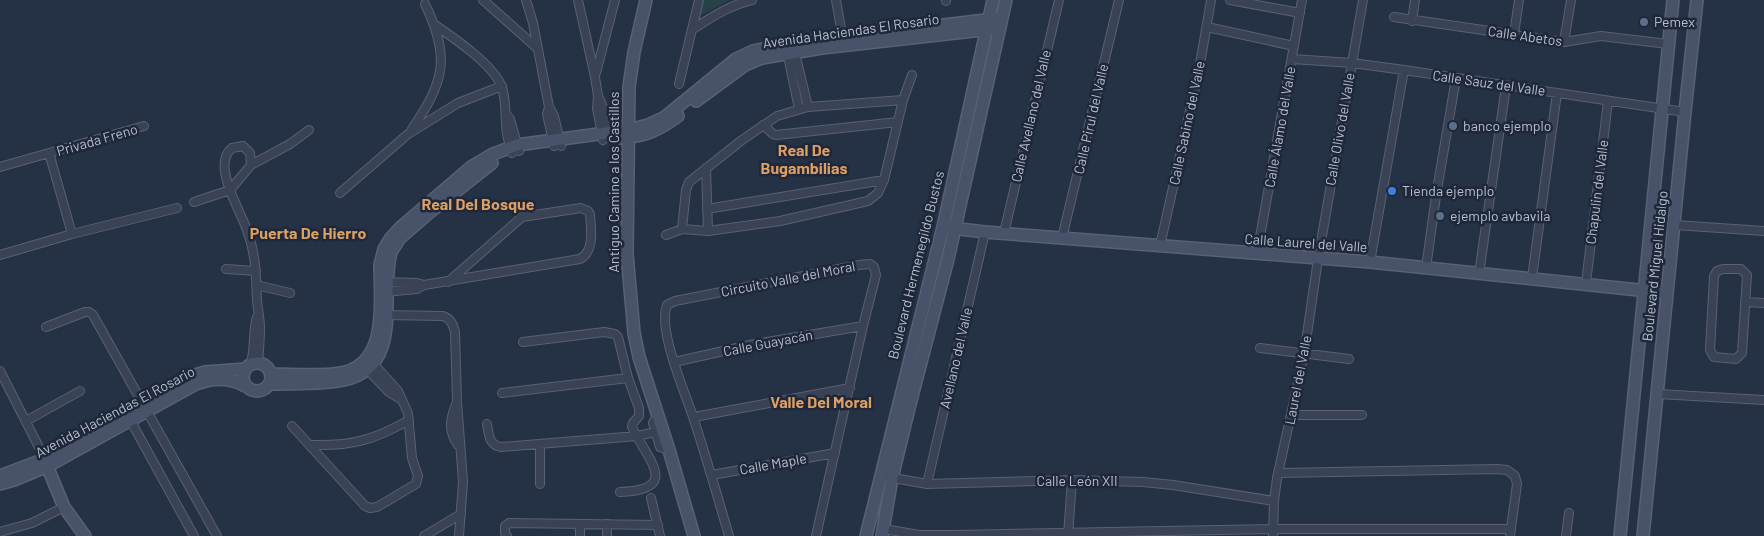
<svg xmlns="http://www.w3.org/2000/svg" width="1764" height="536" font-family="Barlow,sans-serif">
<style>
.green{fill:#274146}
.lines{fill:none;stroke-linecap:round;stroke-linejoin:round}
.street-casing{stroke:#596172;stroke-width:10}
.secondary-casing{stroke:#596172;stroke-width:14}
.street{stroke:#3a4355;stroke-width:8}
.secondary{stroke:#485268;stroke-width:11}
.service-dot{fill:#5c6f8a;stroke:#1e283a;stroke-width:2}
.shop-dot{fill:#3f7fe0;stroke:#1e283a;stroke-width:2}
.labels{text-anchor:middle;stroke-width:5;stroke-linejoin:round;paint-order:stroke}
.poi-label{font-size:14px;fill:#b8bfce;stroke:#1e283a;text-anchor:start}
.street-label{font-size:14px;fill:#b8bfce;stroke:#1e283a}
.quarter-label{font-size:16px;font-weight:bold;fill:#de9f62;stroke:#1e283a}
</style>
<rect width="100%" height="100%" fill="#253145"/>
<!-- green -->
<path class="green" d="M703,0h27l-30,16z"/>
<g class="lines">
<defs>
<path id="street" d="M483,0l54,48
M526,0l7,23 16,84 -2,7 7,32
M578,0l17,77 3,19 -1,12 6,32
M836,0l7,40
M1230,0l70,13
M946,1v-1
M1394,17l170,25 37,-6 67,8
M1412,21l3,-21
M435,25c19,13 57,39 66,60 5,11 4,26 5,38 0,10 3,21 6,30
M1207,27l87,19
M693,29c19,-12 37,-24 59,-29
M1514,34l5,-34
M1564,42l7,-42
M794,49l14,58
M787,51l12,58
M1292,59l60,4 52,7 281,42
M596,73l19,-73
M679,84l20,-84
M598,96l6,14 7,29
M903,100l-19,80 -6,13 -10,8 -88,20 -72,10 -26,-2 4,-39 3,-8 53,-42 35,-24 31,-9z
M903,100l9,-25
M549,107l5,9 7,30
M506,114l4,5 9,32
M763,125l10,9 3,1 122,-13
M412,129c32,-47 39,-71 13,-125
M49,153l23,81
M251,165l39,-21 19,-14
M0,167l144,-41
M706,168l2,63
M340,193l68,-59 50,-31 44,-17
M194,202l36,-12 21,-25 -1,-12 -7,-7 -11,2c-21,16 8,62 15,82 9,24 9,46 10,71 1,9 3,18 3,27 0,12 -1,23 -2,35
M707,209l177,-29
M1675,225l89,6
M1004,233l55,-233
M666,235l16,-6
M1062,238l57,-238
M1160,246l39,-176 12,-70
M1257,254l45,-254
M0,255l72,-21 105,-26
M1370,262l34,-192
M1426,268l10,-72 20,-118
M226,269l30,2
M1723,269h18l6,6 -5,78 -6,6 -22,-2 -4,-7 4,-74 3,-5z
M1479,274l27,-188
M1532,278l25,-185
M384,282l33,1 7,2
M1586,283l22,-182
M256,285l34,8
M384,292l33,-3 7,-4 156,-26c15,-8 11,-30 10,-45l-2,-3 -7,-3 -59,9 -74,65
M1745,302l19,1
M384,315l59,1c8,3 10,8 12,16l2,69 6,81 -4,54
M46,327l39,-15h4l4,3 124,221
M523,342l81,-10 11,2 3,3 10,41 11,30v8l-6,7 -1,4c15,32 50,63 -12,65
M1260,348l89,11
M674,362l81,-18 108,-18
M250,365c6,-15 2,-32 7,-48
M365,367l24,25 13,8
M0,371l45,88
M502,393l126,-15
M1658,394l106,6
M456,404c-6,15 -8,27 2,41
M658,415l-5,8 7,24 9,3
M1292,415h70
M128,416l66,120
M694,417l156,-29
M26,421l54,-30
M487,424c2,11 2,21 14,23l136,-11 18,-4
M292,426l73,80 5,2 7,-1 39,-23 2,-8 -6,-18 -4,-45 -10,-22 -27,-30
M540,444v40
M312,445c40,1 62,-5 97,-25
M1279,473l218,-4 10,1 8,6 2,8 -7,52
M712,475l123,-22
M888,477l39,7 145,-4 71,2 30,3 101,16
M927,484l58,-252
M651,498l9,38
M607,524v12
M884,529l35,6h35l319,-6h238
M0,532l32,-9 32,-16
M424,536l37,-22
M507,536l-2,-3v-7l4,-3 149,2
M580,536v-12
M729,536c-11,-38 -22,-76 -34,-113 -8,-27 -38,-92 -28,-118l8,-4 184,-36 11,-1 4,3 2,8 -13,51 -47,210
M1068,536l4,-56
M1273,536l1,-35 3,-23 27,-123 14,-96 45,-259
M1566,536l3,-23"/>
<path id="secondary" d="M646,0l-12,52 -5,35 -2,167 7,79 5,24 30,93 25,86
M696,101l49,-36 17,-7 60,-10 178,-20
M620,138c25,-2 38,-7 58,-22
M943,227l42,5 385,30 297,31
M243 377a14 14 0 1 1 28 0a14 14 0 1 1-28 0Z
M272,374c20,0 55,3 73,-2 44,-11 35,-73 35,-107l4,-16 6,-10 11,-12 70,-60 22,-13 24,-9 111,-15 20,-5 17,-8 71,-58 17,-8 33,-7 216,-26
M271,384c23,-1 51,1 73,-4 45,-10 43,-52 43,-88 0,-10 1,-20 2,-30l2,-10 9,-14 30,-26 62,-49
M45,461l19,46 21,29
M0,476l45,-17 97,-56 53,-28 10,-3 41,-3
M0,484l14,-4 34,-14 148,-82c18,-6 33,-7 49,2
M866,536l77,-309 50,-227
M882,536l10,-58 18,-74 38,-145 58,-259
M1620,536l53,-536
M1643,536l42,-424 12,-112"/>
</defs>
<!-- street casing -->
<use href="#street" class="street-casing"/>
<!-- secondary casing -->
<use href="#secondary" class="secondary-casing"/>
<!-- street -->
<use href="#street" class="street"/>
<!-- secondary -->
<use href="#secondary" class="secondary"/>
</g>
<!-- markers -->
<g class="service-dot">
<circle cx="1644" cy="22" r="5"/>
<circle cx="1453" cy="126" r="5"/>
<circle cx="1440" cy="216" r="5"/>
</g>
<circle class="shop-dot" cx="1392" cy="191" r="5"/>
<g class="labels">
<!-- poi labels -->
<g class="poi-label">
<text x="1654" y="27">Pemex</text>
<text x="1463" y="131">banco ejemplo</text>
<text x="1402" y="196">Tienda ejemplo</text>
<text x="1450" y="221">ejemplo avbavila</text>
</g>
<!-- street labels -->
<g class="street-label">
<text transform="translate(851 31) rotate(-8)" y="5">Avenida Haciendas El Rosario</text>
<text transform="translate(1525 36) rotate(8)" y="5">Calle Abetos</text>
<text transform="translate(1489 83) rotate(8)" y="5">Calle Sauz del Valle</text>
<text transform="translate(1031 116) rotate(-77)" y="5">Calle Avellano del Valle</text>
<text transform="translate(1091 119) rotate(-77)" y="5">Calle Pirul del Valle</text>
<text transform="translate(1187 123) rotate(-78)" y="5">Calle Sabino del Valle</text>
<text transform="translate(1280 127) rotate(-80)" y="5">Calle Álamo del Valle</text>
<text transform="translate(1340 129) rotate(-80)" y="5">Calle Olivo del Valle</text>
<text transform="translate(97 140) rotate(-16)" y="5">Privada Freno</text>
<text transform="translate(614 182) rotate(-90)" y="5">Antiguo Camino a los Castillos</text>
<text transform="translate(1597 192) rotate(-83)" y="5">Chapulin del Valle</text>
<text transform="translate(1306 243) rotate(4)" y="5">Calle Laurel del Valle</text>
<text transform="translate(916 265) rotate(-76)" y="5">Boulevard Hermenegildo Bustos</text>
<text transform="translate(1655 266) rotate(-84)" y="5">Boulevard Miguel Hidalgo</text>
<text transform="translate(788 279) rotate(-11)" y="5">Circuito Valle del Moral</text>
<text transform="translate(768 343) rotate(-11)" y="5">Calle Guayacán</text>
<text transform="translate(956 358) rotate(-77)" y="5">Avellano del Valle</text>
<text transform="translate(1298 380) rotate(-79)" y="5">Laurel del Valle</text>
<text transform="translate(115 412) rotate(-28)" y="5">Avenida Haciendas El Rosario</text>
<text transform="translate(773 464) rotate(-10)" y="5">Calle Maple</text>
<text x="1077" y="486">Calle León XII</text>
</g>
<!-- quarter labels -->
<g class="quarter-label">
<text x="804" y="156">Real De<tspan x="804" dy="18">Bugambilias</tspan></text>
<text x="478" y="210">Real Del Bosque</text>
<text x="308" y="239">Puerta De Hierro</text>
<text x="821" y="408">Valle Del Moral</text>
</g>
</g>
</svg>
